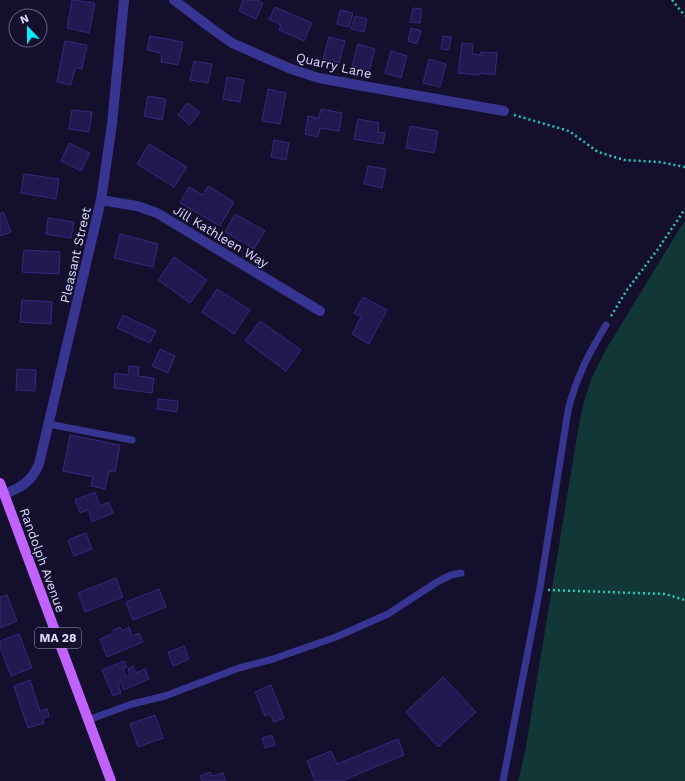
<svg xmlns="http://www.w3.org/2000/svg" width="685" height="781" font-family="'Work Sans',sans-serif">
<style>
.green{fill:#113836}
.building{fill:#231950;stroke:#38287f}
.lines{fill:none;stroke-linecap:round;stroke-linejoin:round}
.path{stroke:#23cbbd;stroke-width:2.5;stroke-dasharray:2 3;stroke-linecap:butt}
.service{stroke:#373591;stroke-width:7}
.minor{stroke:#373591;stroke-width:10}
.primary{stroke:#c162ff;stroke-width:10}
.labels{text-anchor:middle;stroke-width:3;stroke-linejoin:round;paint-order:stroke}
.shield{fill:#130f2d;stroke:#a19ec0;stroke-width:1}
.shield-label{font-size:12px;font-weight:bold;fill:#dedbff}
.street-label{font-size:13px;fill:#dedbff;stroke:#130f2d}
</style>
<rect width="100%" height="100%" fill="#130f2d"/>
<!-- green -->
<path class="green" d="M685,220v561h-167l7,-29 54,-328 5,-23 9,-26 12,-24z"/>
<!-- building -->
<path class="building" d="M72,0l23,3 -6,30 -22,-5z
M243,0h14l6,3 -7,16 -17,-8z
M275,7l37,16 -8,18 -25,-11 2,-5 -12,-6z
M413,8l9,1 -2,14 -10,-1z
M340,10l13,3 -4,14 -12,-3z
M355,16l12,3 -3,13 -13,-3z
M411,28l10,3 -4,13 -9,-3z
M150,36l33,6 -5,23 -17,-3 1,-9 -15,-3z
M443,36l8,1 -2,13 -8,-1z
M329,37l16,4 -6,22 -16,-4z
M65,41l22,4 -5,24 -7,-1 -4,17 -14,-3z
M462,43l11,1 -1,10 9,1v-3l16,1 -2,22 -16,-2v2l-21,-2z
M358,44l17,5 -6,22 -17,-5z
M391,51l16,5 -6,22 -16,-5z
M429,59l17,5 -6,23 -17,-4z
M194,61l18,3 -4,19 -18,-3z
M227,77l17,3 -4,22 -17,-3z
M268,89l18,4 -6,31 -18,-3z
M148,96l18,3 -4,21 -18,-4z
M187,103l13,9 -10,13 -12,-10z
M321,109l21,4 -3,18 -19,-3 -2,9 -13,-3 3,-18 11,2z
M72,110l20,2 -3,20 -20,-3z
M358,119l21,4 -1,9 7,1 -2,11 -29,-5z
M410,126l28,5 -4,22 -28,-5z
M274,140l15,3 -3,17 -15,-3z
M69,143l21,10 -9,18 -20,-10z
M149,144l38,23 -13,20 -37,-23z
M368,166l18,3 -4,19 -18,-4z
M24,174l35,5 -3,20 -35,-6z
M208,186l26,16 -14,24 -40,-23 9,-16 14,8z
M3,212l8,20 -11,4v-22z
M235,214l30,17 -11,18 -29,-17z
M48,218l26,4 -3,16 -25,-4z
M120,234l38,10 -5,23 -39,-9z
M24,250l36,2 -1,22 -37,-2z
M174,257l33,23 -17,23 -32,-23z
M217,289l33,21 -16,24 -32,-22z
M363,297l24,13 -18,34 -17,-10 9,-17 -7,-4z
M22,300l30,2 -1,22 -31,-2z
M123,315l33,16 -6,12 -33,-15z
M260,321l41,29 -15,21 -41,-30z
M160,349l15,7 -7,17 -16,-7z
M129,366l10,1 -1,9 16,2 -2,15 -38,-5 1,-15 13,2z
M17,369l19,1 -1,21 -19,-1z
M158,399l20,2 -1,11 -20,-3z
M70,435l50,10 -5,27 -6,-1 -4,18 -14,-3 2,-9 -30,-6z
M95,492l5,14 9,-4 4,11 -21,9 -4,-12 -8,3 -5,-13z
M86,533l6,16 -18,7 -6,-16z
M116,578l7,19 -38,15 -7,-19z
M159,589l7,18 -33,13 -7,-18z
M7,595l10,26 -17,7v-31z
M120,627l2,4 7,-4 3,9 7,-3 4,9 -36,15 -7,-18 14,-6 -1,-3z
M19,634l13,34 -21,8 -11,-29v-6z
M184,646l5,13 -16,7 -5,-14z
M124,661l3,6 -4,1 3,9 4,-2 -2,-6 5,-3 3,7 9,-4 4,10 -25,11 -3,-8 -3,2 3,9 -8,3 -11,-26z
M443,677l33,35 -38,35 -32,-35z
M30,680l10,31 7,-2 2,7 -6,2 1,5 -16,5 -14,-42z
M271,685l13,33 -10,4 -4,-8 -5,2 -10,-24z
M155,715l8,23 -25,9 -8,-23z
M272,735l3,10 -10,3 -3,-10z
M398,739l6,16 -62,26h-27l-8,-20 24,-10 6,13z
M210,772l2,4 11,-3 3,8h-24l-2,-5z"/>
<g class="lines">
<!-- path -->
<path class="path" d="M672,0l13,16
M514,115l55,16 29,21 26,8 35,2 26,5
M611,316l16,-26 31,-41 27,-40
M548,590l117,4 20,6"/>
<!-- service -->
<path class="service" d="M48,424l84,16
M88,720l44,-16 33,-8 74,-28 34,-9 63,-22 52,-23 49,-32 14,-7 10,-2
M503,781l37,-193 28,-177c7,-31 21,-58 38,-86"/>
<!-- minor -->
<path class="minor" d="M174,0l41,31 17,12 59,26 28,9 16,3 169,30
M101,200l36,6 20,7 163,98
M4,494c17,-6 28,-13 35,-30l62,-264 11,-76 12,-124"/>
<!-- primary -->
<path class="primary" d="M0,483l111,298"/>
</g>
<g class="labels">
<!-- shield labels -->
<rect class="shield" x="35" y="628" width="46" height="20" rx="3"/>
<g class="shield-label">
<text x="58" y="642">MA 28</text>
</g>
<!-- street labels -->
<g class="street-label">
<text transform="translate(334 65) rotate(13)" y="5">Quarry Lane</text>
<text transform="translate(221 236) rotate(31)" y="5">Jill Kathleen Way</text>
<text transform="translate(75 255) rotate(-77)" y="5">Pleasant Street</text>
<text transform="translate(43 560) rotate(70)" y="5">Randolph Avenue</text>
</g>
</g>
<!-- north arrow -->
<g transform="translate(28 28) rotate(338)"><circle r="19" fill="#130f2d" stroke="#646181"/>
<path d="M0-3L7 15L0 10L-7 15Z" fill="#07ebff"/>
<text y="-6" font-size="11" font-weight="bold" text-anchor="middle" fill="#dedbff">N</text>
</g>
</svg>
